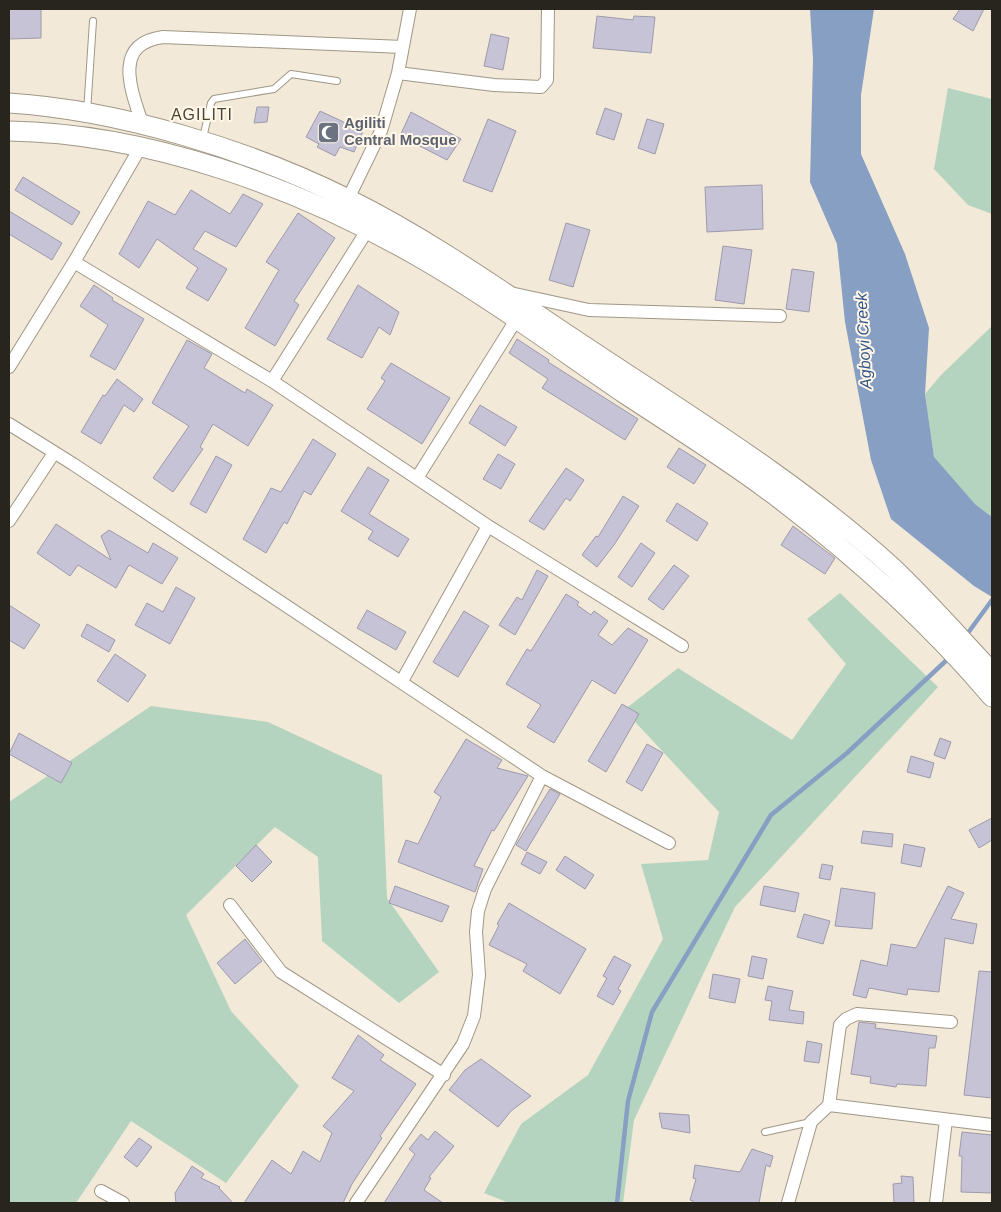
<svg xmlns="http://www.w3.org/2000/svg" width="1001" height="1212" font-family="Arial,sans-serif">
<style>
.green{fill:#b4d4bf}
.water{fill:#869fc3}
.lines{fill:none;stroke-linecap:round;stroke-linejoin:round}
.stream{stroke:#869fc3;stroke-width:4.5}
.building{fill:#c5c3d5;stroke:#9d9aac}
.lane-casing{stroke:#a09786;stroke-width:8}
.street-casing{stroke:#a09786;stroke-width:14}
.secondary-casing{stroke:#a09786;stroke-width:21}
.lane{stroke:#fff;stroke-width:6}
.street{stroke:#fff;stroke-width:12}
.secondary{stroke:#fff;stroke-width:19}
.labels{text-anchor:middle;stroke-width:4;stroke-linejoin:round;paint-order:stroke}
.worship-label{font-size:15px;font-weight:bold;fill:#5b616d;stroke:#fff7e9;text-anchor:start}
.neighbourhood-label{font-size:16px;letter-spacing:1px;fill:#4c4435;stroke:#fff7e9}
.water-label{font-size:16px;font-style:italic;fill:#335587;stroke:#fff7e9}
</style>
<rect width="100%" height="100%" fill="#f3e9d8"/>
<!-- green -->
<path class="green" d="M948,88l44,11v115l-24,-9 -34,-36z
M992,326v191l-17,-13 -41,-46 -9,-64 16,-19z
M840,593l98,94 -203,220 -101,213 -11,83h-114l-25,-10 37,-69 67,-49 75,-136 -22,-75 67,-4 11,-48 -95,-102 54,-42 114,72 54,-76 -39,-45z
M151,706l117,16 114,53 5,123 52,74 -40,31 -77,-62 -4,-84 -43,-30 -89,88 45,96 68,75 -73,97 -95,-62 -55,82h-67v-401z"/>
<!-- water -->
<path class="water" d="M810,9h64l-13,86v59l44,100 24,74 -4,66 9,63 41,47 17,13v80l-18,-11 -83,-67 -20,-59 -26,-138 -8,-78 -27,-62 3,-123z"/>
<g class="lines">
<!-- stream -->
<path class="stream" d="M965,637l27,-37
M617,1203l11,-102 24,-89 119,-197 76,-62 103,-96"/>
</g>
<!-- building -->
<path class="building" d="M9,9h32v29l-32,1z
M960,9h24l-11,22 -20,-12z
M597,16l36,4 1,-4 21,1 -4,36 -58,-5z
M491,34l18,4 -6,32 -19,-4z
M257,107h12l-2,15 -13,1z
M605,108l17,6 -8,26 -18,-6z
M320,111l43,20 -9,21 -14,-5 -5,9 -18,-9 2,-3 -13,-7z
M411,112l50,27 -14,21 -47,-24z
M488,119l28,12 -24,61 -29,-11z
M647,119l17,5 -9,30 -17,-6z
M23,177l57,35 -8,13 -57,-35z
M762,185l1,44 -56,3 -2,-45z
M191,190l39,24 13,-20 20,10 -27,43 -31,-16 -12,18 34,20 -19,32 -22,-13 12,-20 -41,-29 -18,29 -20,-14 29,-53 27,14z
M9,211l53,32 -10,17 -43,-26z
M298,213l37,25 -41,63 5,4 -24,41 -30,-18 34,-58 -13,-8z
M566,223l24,7 -17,57 -24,-7z
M723,246l29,4 -8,54 -29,-4z
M792,269l22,3 -5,40 -23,-3z
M94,285l19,13 -1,2 32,19 -29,51 -25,-14 18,-31 -28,-19z
M358,285l41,27 -9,23 -11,-8 -17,31 -35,-19z
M517,339l32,21 -1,2 90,57 -13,21 -83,-52 6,-9 -39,-26z
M187,340l25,14 -8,14 41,25 2,-4 26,16 -25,41 -35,-22 -13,23 3,2 -30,43 -20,-14 36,-52 -37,-23z
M391,363l59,35 -28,46 -55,-35 18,-28 -4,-3z
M117,379l26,20 -9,13 -10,-7 -23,39 -20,-12 22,-37 2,1z
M480,405l37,22 -12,19 -36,-23z
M313,439l23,15 -25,41 -7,-4 -17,33 -3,-2 -18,31 -23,-14 28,-51 10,4z
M679,448l27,17 -12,19 -27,-17z
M498,454l17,10 -14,25 -18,-10z
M216,456l16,9 -26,48 -16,-9z
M368,467l21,13 -20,34 40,25 -11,18 -30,-18 5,-8 -32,-20z
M566,468l18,12 -14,21 -4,-3 -22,32 -15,-9z
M623,496l16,10 -25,39 -17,22 -15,-12 14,-19 2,1z
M677,503l31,20 -11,18 -31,-20z
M56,524l55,36 -10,-24 8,-6 39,23 5,-10 25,15 -16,26 -33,-19 -13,23 -38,-23 -8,11 -33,-23z
M793,526l42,32 -10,16 -44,-29z
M641,543l14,10 -23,34 -14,-10z
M674,565l15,11 -26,34 -15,-11z
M537,570l11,6 -33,59 -16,-10 18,-28 5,3z
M176,587l19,11 -25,46 -35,-19 12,-22 16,9z
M566,594l13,8 -2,3 14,10 3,-4 14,10 -10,14 14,10 16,-17 20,12 -33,54 -23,-14 -38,63 -27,-16 14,-22 -35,-21 21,-35 4,2z
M9,605l31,20 -16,24 -15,-9z
M367,610l39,22 -10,18 -39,-22z
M464,611l25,15 -31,51 -25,-15z
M87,624l28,16 -6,12 -28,-16z
M115,654l31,21 -18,27 -31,-21z
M622,704l17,10 -33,58 -18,-11z
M19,733l53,30 -11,20 -52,-29z
M940,738l11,4 -6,17 -11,-4z
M466,739l36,21 -5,8 31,8 -34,55 -2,-1 -18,36 9,3 -8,23 -77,-30 8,-22 12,4 23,-47 -7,-5z
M647,744l16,9 -21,38 -16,-9z
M911,756l23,7 -4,15 -23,-6z
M550,789l10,5 -34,57 -10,-6z
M992,818v22l-13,8 -10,-18z
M863,831l30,3 -1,13 -31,-4z
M904,844l21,4 -4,19 -20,-4z
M256,845l16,17 -20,20 -16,-16z
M527,852l20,10 -7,12 -19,-10z
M565,856l29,19 -9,14 -29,-19z
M822,864l11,2 -3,14 -11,-2z
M395,886l54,20 -7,16 -53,-19z
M764,886l35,7 -4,19 -35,-7z
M948,886l16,7 -13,26 26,5 -4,20 -28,-6 -6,54 -31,-3 -1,6 -38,-7 -3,10 -13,-3 8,-35 26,6 4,-22 25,4z
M841,888l34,5 -3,36 -37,-3z
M509,903l77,46 -26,45 -37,-23 4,-7 -38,-19 10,-20 -2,-1z
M804,914l26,7 -7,23 -26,-7z
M245,939l17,22 -27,23 -18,-21z
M614,956l17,9 -13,24 3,2 -8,14 -16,-9 10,-18 -4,-2z
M752,956l15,3 -4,20 -15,-3z
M979,971l13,1v126l-28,-3z
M713,974l27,5 -5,24 -26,-5z
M768,986l25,5 -4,19 15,2 -1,12 -34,-4 3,-19 -7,-1z
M859,1022l17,2 -1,4 62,8 -2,12h-6l-3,38 -29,-2 -1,3 -26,-4 1,-6 -20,-3z
M358,1035l26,20 -4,5 36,24 -36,52 2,2 -30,46 -9,19h-99l28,-43 19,14 12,-23 17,11 12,-29 -9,-7 31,-35 -22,-13z
M807,1041l15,3 -3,19 -15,-2z
M481,1059l50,37 -20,15 -13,16 -49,-37 16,-20z
M659,1113l30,2 1,18 -28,-5z
M435,1131l19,15 -25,31 2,1 -7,12 19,13h-59l31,-49 -6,-5 12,-15 7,6z
M962,1132l30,3v58l-31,-1 1,-36h-3z
M139,1138l13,9 -15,20 -13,-10z
M752,1149l21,7 -3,11 -4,-2 -7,38h-66v-2l-3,-1 6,-21 -3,-1 2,-13 45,7z
M192,1166l12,8 -3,4 19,9 -1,1 14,15h-57l-1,-10z
M901,1176l12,1 1,26h-20l-1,-19 9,-1z"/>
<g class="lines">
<defs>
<path id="lane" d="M87,112l6,-91
M203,138l8,-35 3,-4 60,-10 17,-15 46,7
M765,1132l46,-10"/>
<path id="street" d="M398,73l96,12 47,2 6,-7 1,-71
M143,126c-11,-34 -32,-82 20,-89l240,10
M348,199l33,-68 17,-58 12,-64
M74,262l198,119 216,145 194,120
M515,294l74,16 191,6
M9,367l65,-105 66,-114
M272,381l96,-152
M9,424l64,40 469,312 127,67
M417,478l99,-158
M9,521l45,-68
M402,681l86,-155
M230,905l51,67 163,103
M829,1105l163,20
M101,1191l22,12
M356,1203l107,-159 11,-28 5,-41 -3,-43 2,-21 7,-22 57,-113
M788,1203l23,-81 18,-17 11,-80 6,-6 11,-5 94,8
M936,1203l10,-83"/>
<path id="secondary" d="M9,103c110,7 241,47 339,96 87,43 166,101 247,154 101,67 207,132 297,214 35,33 67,70 100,105
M9,131c138,2 288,56 408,125 72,41 139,91 208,138 47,31 95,61 140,94 82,61 161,131 227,209"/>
</defs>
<!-- lane casing -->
<use href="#lane" class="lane-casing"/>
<!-- street casing -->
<use href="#street" class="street-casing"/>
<!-- secondary casing -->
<use href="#secondary" class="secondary-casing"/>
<!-- lane -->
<use href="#lane" class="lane"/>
<!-- street -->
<use href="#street" class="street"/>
<!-- secondary -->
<use href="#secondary" class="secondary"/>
</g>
<!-- icons -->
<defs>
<symbol id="mosque-square" viewBox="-11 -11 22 22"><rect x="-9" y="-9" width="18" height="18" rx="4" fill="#6b7280" stroke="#fff7e9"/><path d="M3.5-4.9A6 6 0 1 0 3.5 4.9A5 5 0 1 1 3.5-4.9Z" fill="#fff"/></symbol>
</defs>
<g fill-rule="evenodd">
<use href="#mosque-square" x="316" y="120" width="25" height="25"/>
</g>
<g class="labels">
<!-- worship labels -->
<g class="worship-label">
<text x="344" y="128">Agiliti<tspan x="344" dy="17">Central Mosque</tspan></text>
</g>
<!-- neighbourhood labels -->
<g class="neighbourhood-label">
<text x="202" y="120">AGILITI</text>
</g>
<!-- water labels -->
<g class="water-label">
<text transform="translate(863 341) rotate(-93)" y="6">Agboyi Creek</text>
</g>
</g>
<!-- border -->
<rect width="1001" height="1212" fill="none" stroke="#28241e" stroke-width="20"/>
</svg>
